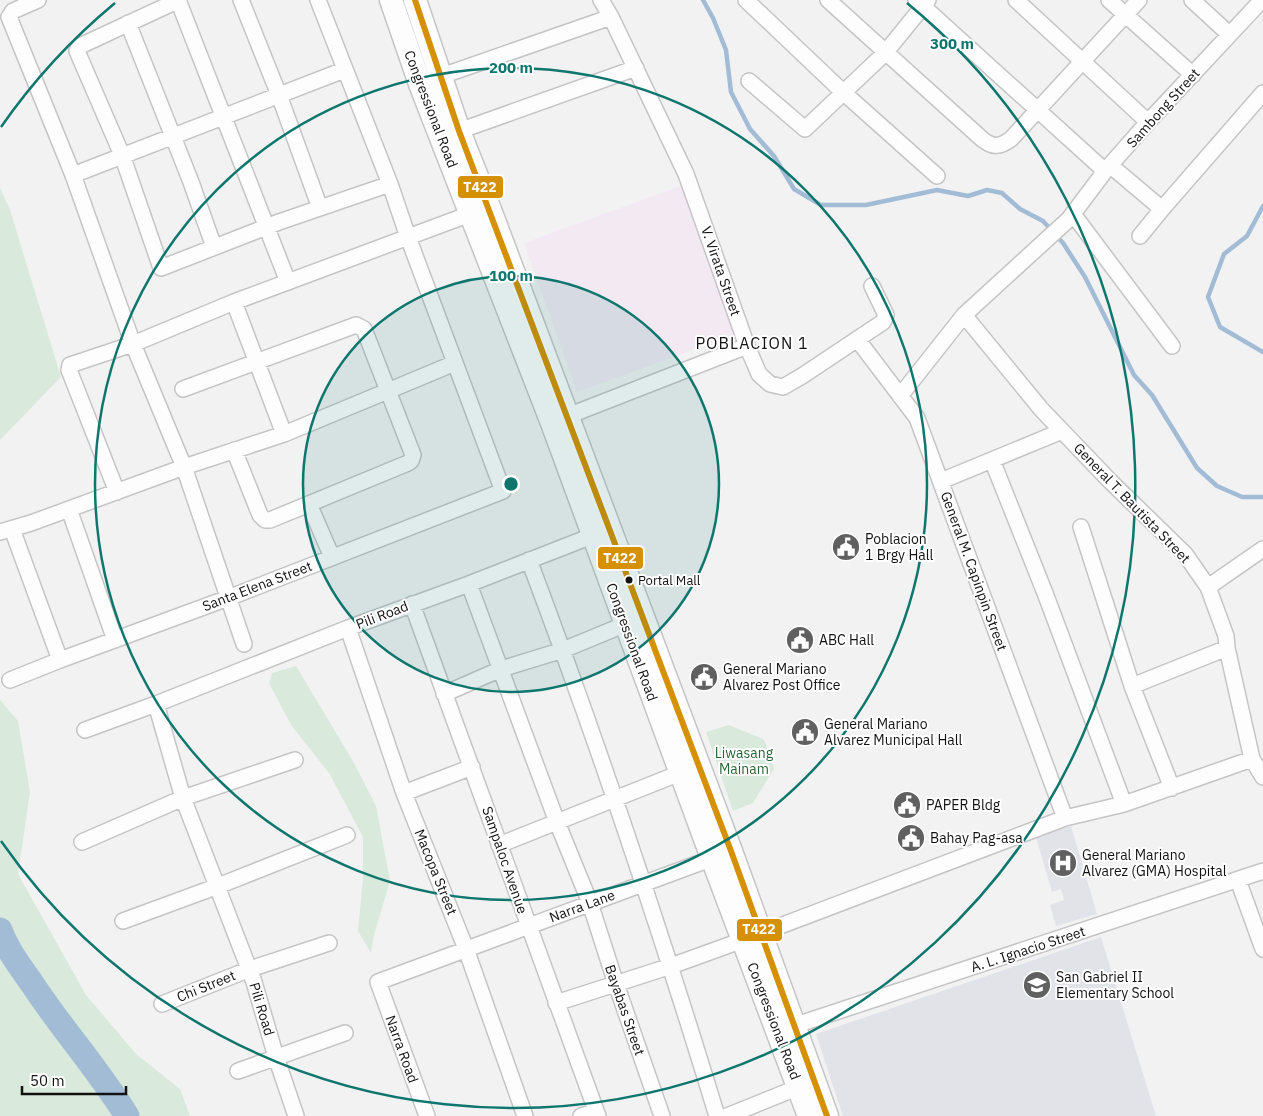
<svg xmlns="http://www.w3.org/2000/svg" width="1263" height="1116" font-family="'IBM Plex Sans',sans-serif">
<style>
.commercial{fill:#f2e9f3}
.built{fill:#e2e3e9}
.green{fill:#d9e9db}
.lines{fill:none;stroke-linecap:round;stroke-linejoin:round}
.stream{stroke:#a2bcd6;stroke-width:4.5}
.river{stroke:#a2bcd6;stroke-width:25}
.street-casing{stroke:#c5c5c6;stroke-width:18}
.secondary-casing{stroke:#c5c5c6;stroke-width:25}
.street{stroke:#fdfdfd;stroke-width:15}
.secondary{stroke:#fdfdfd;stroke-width:22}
.bus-1-casing{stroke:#fff;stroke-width:10}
.bus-1{stroke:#d59003;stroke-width:6}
.ring{fill:none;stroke:#0f766e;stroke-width:2.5}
.bus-dot{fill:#121213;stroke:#fff;stroke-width:2}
.labels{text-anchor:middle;stroke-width:4;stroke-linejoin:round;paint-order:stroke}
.bus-label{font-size:13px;fill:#121213;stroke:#fff;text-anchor:start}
.street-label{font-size:14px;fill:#121213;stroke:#fff}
.poi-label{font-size:14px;fill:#121213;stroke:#fff;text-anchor:start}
.park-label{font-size:14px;fill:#296636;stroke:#fff}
.quarter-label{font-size:16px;letter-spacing:1px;fill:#121213;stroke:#fff}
.centre{fill:#0f766e;stroke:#fff;stroke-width:2.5}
.ring-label{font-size:15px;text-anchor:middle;font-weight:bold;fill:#0f766e;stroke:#fff;stroke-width:4;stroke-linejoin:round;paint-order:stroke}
.line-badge{stroke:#fff;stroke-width:2}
.badge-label{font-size:14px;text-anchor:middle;font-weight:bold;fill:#fff}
</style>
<rect width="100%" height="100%" fill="#f2f2f3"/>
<!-- commercial -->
<path class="commercial" d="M686,184l53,149 -162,59 -53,-149z"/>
<!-- built -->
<path class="built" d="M1071,826l26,88 -41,12 -6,-21 14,-5 -3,-11 -9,3 -16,-55z
M1101,937l55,179h-313l-27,-82z"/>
<!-- green -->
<path class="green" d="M0,188l10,22 51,167 -61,63z
M296,666l58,97 22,43 14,75 -16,54 -3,18 -13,-22 5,-53v-41l-34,-64 -38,-48 -22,-42 3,-10z
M0,700l18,21 12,71 -12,82 68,121 50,59 44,35 10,27h-190z
M729,725l34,14 2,3 9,27 -21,34 -20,8 -27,-79z"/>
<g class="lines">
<!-- stream -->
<path class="stream" d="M703,0l10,18 13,32 5,42 19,37 24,27 20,33 27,16h45l71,-15 31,6 19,-6 15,3 18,16 23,12 20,22 22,34 49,98 18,20 45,73 20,18 25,11h21
M1263,206l-16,30 -23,18 -16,43 12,30 43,25"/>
<!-- river -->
<path class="river" d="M0,930c7,19 19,35 31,52 30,46 67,87 96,134"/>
<defs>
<path id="street" d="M38,0l-25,11 -4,6 64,158 60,169 51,123 60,177
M178,0l110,282
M179,0l-99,46 -3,5 45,104 39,113 118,-46 111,-38
M241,0l38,95 41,113
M601,0l10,17 75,157 61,172 12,28 11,10 13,3 19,-11 81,-54 3,-7 -14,-29
M746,0l98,93 93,83
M828,0l154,139c11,9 18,8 29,0l128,-139
M916,0l189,171
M1016,0l132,122
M1109,0l84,75
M1192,0l37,34
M128,23l63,159 23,65
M433,79l178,-62
M749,81l56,48 80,-76 43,-53
M459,131l177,-63
M1111,166l51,43
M73,175l271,-105
M1073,214l99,132
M1140,236l22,-27 101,-116
M234,302l50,132
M964,315l77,94 69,72 75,73 23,33 18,49 1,12 25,111 11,18
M857,339l60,79 148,400
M183,389l173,-64 8,4 49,126 -2,6 -3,2 -138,57h-5l-5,-5 -26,-65
M900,396l64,-81 105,-96 36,-48 43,-49 114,-122
M560,419l187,-73
M992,460l53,133 79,211
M941,481l121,-50
M117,492l-48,-122 1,-5 63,-21 101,-42 244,-91
M309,504l23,53
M69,509l46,131
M1081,527l51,159 40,102
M12,529l48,131
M0,532l31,-9 153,-56 100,-33 171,-71
M529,560c69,183 131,369 188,556
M469,584l88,238 33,81 26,81 46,132
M1208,587l55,-38
M412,604l186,512
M348,628l56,165 62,156 59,167
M10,680l50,-20 168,-62 275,-107 -95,-254 -18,-53 -72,-184
M1132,686l95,-38
M444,694l57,-25 62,-19 63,-26
M156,704l27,94 71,184 22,75 20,59
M85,730l71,-26 192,-76 121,-44 133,-52
M404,793l68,-26
M82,842l101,-44 112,-38
M499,845l181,-72
M1238,880l25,69
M123,921l95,-35 129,-51
M556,1003l115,-37 72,-26 322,-122 59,-14 128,-45
M162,1004l88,-35 79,-26
M787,1028l476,-157
M238,1071l107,-38
M427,1116l-49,-134 343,-127
M581,1116l15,-5
M727,1116l72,-29"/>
<path id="secondary" d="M391,0l29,84 132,339 160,435 97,258
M415,0l44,131 30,76 242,644 96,265"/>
</defs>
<!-- street casing -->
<use href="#street" class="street-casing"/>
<!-- secondary casing -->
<use href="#secondary" class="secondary-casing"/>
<!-- street -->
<use href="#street" class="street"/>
<!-- secondary -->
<use href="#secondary" class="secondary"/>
<defs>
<path id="bus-1" d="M415,0l44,131 272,720 96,265"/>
</defs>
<!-- bus-1 casing -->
<use href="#bus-1" class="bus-1-casing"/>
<!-- bus-1 -->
<use href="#bus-1" class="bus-1"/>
</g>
<!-- distance rings -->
<circle cx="511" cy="484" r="208" fill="#0f766e" fill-opacity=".12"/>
<g class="ring">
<circle cx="511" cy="484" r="208"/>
<circle cx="511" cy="484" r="416"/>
<path d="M1 127A623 623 0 0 1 115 3M907 3A623 623 0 1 1 1 841"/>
</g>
<!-- icons -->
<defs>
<symbol id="civic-disc" viewBox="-11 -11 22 22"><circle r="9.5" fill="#606061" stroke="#fff"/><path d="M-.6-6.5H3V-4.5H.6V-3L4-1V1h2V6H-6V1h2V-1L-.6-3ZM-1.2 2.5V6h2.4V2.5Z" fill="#fff"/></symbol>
<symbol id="hospital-disc" viewBox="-11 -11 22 22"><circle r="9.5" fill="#606061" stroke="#fff"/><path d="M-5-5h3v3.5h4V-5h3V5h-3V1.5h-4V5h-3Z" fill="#fff"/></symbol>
<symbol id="school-disc" viewBox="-11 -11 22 22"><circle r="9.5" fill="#606061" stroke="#fff"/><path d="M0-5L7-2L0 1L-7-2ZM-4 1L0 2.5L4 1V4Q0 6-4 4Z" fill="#fff"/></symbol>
</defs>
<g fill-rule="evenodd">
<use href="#civic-disc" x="830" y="531" width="32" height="32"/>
<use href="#civic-disc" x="784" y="624" width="32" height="32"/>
<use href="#civic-disc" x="688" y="661" width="32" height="32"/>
<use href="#civic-disc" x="789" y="716" width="32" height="32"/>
<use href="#civic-disc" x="891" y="789" width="32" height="32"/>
<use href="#civic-disc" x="895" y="822" width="32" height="32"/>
<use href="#hospital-disc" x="1047" y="847" width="32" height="32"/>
<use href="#school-disc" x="1021" y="969" width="32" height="32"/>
</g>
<!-- markers -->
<circle class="bus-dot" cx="629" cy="580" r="4.5"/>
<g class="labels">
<!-- bus labels -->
<g class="bus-label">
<text x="638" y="585">Portal Mall</text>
</g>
<!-- street labels -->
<g class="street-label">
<text transform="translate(1163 108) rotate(-48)" y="5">Sambong Street</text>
<text transform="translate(431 109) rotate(69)" y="5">Congressional Road</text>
<text transform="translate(721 271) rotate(71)" y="5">V. Virata Street</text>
<text transform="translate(1132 503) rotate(46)" y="5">General T. Bautista Street</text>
<text transform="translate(974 571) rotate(70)" y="5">General M. Capinpin Street</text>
<text transform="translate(257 586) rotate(-21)" y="5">Santa Elena Street</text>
<text transform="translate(382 615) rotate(-21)" y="5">Pili Road</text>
<text transform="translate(632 642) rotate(70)" y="5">Congressional Road</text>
<text transform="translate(505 860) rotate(71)" y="5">Sampaloc Avenue</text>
<text transform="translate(436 872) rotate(68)" y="5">Macopa Street</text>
<text transform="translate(582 906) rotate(-20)" y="5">Narra Lane</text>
<text transform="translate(1028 949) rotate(-18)" y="5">A. L. Ignacio Street</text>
<text transform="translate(206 986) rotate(-22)" y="5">Chi Street</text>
<text transform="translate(262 1009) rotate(73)" y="5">Pili Road</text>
<text transform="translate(625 1010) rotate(71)" y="5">Bayabas Street</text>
<text transform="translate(774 1021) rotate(69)" y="5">Congressional Road</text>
<text transform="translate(402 1049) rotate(70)" y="5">Narra Road</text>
</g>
<!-- poi labels -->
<g class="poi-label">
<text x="865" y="544">Poblacion<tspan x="865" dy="16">1 Brgy Hall</tspan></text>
<text x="819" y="645">ABC Hall</text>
<text x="723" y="674">General Mariano<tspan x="723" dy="16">Alvarez Post Office</tspan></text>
<text x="824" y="729">General Mariano<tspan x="824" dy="16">Alvarez Municipal Hall</tspan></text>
<text x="926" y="810">PAPER Bldg</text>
<text x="930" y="843">Bahay Pag-asa</text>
<text x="1082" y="860">General Mariano<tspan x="1082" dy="16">Alvarez (GMA) Hospital</tspan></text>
<text x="1056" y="982">San Gabriel II<tspan x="1056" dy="16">Elementary School</tspan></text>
</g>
<!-- park labels -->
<g class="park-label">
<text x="744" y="758">Liwasang<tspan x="744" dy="16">Mainam</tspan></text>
</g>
<!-- quarter labels -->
<g class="quarter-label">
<text x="752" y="349">POBLACION 1</text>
</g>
</g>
<circle cx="511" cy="484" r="8" class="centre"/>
<g class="ring-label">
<text x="952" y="49">300 m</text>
<text x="511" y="73">200 m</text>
<text x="511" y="281">100 m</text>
</g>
<g class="line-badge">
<rect x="457" y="175" width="47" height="24" rx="5" fill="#d59003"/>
<rect x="597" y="546" width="47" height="24" rx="5" fill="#d59003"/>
<rect x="736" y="918" width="47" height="24" rx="5" fill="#d59003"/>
</g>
<g class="badge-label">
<text x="480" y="192">T422</text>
<text x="620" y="563">T422</text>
<text x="759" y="934">T422</text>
</g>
<!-- scale -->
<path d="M22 1086v8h104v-8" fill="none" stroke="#121213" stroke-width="2.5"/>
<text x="30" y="1086" font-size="15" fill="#121213" stroke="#ffffff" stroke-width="4" paint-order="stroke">50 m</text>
</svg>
